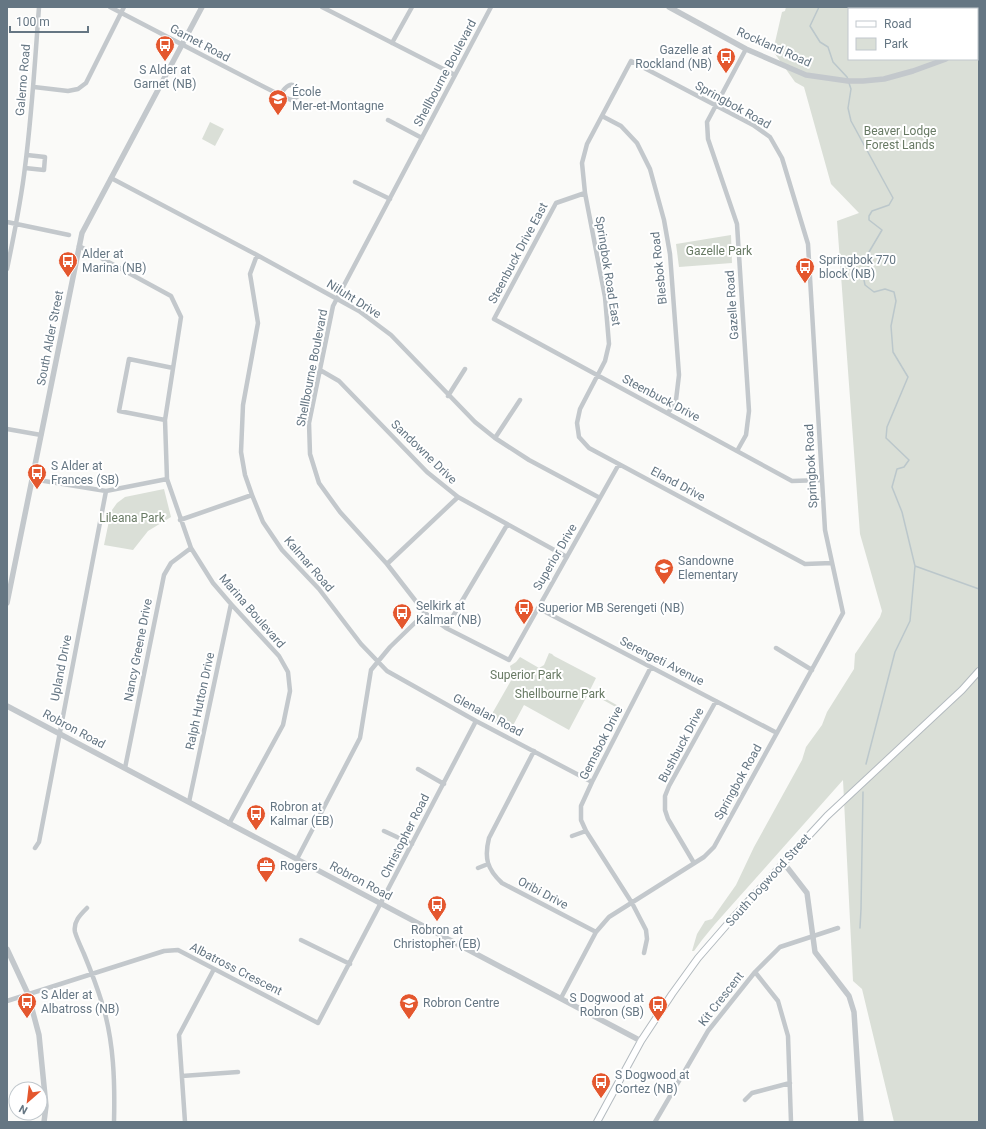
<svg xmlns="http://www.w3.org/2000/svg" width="986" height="1129" font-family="Roboto,sans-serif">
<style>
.green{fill:#dadfd7;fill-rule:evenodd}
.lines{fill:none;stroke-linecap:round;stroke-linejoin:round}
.stream{stroke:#bbc7cb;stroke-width:1.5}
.secondary-casing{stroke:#b3babf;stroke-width:8}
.minor{stroke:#c3c8cc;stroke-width:4.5}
.tertiary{stroke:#c3c8cc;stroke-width:5.5}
.secondary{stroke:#fff;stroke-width:6}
.labels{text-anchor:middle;stroke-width:4;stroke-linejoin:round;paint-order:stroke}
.street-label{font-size:12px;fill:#657683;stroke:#fff}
.poi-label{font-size:12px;fill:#657683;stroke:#fff;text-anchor:start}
.park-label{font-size:12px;fill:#687a64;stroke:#fff}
</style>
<rect width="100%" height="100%" fill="#fafaf8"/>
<!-- green -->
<path class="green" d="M786,7h193v1115h-85l-32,-133 -9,-8 -10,-201 -128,144 -13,16 -8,11h-2l5,-17 8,-13 7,-2 24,-34 18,-38 48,-87 4,-13 16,-22 5,-13 27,-43 1,-15 25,-37 2,-6 -22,-77 -23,-313 22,-8 -28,-29 -27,-97 -9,-5 -22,-31 9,-39 3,-1zM849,9h128v50h-128z
M210,122l14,7 -9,17 -13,-7z
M731,235l1,28 -53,4 -3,-23z
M164,489l7,28 -23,14 -15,19 -29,-5 6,-29 2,-6 5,-7 8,-6z
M549,653l3,1 2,2 42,22 -6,12 32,18 -1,2 -32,-18 -20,38 -45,-25 -14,26 -21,-12 24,-42 -3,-11 6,-4 4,-5 19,11 5,-3z"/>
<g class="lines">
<!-- stream -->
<path class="stream" d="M819,7l-9,19 10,16 8,5 5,15 14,15 1,2
M898,7l1,2
M977,56l2,4
M849,83l2,6 -3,19 3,13 42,77 -4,7 -17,6 -3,5v4l13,10 -13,22 -1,16 -4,12 1,5 9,7 11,-3 9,3 2,9 -5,25 2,26 15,25 -21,50 -1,11 23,22 -5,7 -7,2 -5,18 10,25 13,54 -5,55 -15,31 -29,112
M915,566l64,23
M860,928l1,-19 2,-117"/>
<defs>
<path id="secondary" d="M597,1122l44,-81 31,-47 26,-36 33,-38 96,-104 135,-126 17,-19"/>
</defs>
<!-- secondary casing -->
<use href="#secondary" class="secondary-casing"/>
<!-- minor -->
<path class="minor" d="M110,7c57,30 113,59 170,88l11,5 6,-3 2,-6c-7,-12 -14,-4 -19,4
M322,7l133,68
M491,7l-158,299 -24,117 1,31 9,29 21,29 47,52 38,49 21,15 63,32 110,-196
M392,43l20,-36
M34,87l34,4 10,-2 8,-6 38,-76
M602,116l19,10 16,17 13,26 14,51 6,34 9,121 -3,25 -8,13
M388,120l34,18
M25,168l19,2 1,-13 -18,-2
M111,178l146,77 102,56 32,24 84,87 20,16 34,22 71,38
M355,182l35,17
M585,193l-29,10 -62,116 298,162 30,-1
M7,222l62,13
M79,246l92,50 10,21 -16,103 2,59 24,69 22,35 18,21 48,52 9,16 2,19 -7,34 -54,99
M257,255l-7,19 8,49 -15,82 -2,47 4,23 7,20 11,27 19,28 37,39 42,55 26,27 89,50 116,61
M7,269c7,-34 14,-67 18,-102 7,-53 10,-107 14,-160
M320,370l19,11 88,91 31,25 109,60
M448,396l17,-27
M165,420l-46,-9 10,-52 44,9
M7,429l34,6
M495,438l25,-38
M737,451l9,-16 3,-24 -12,-187 -29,-85 -1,-17 39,-73
M32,479l74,12 61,-12
M180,520l72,-25
M387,564l71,-67
M538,608l239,125
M446,628l61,-103
M776,648l36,22
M534,751l-45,87c-5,20 -2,31 13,45l94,49
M125,768l39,-193 7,-12 20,-15
M418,769l26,15
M189,802l42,-198
M384,831l28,13
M572,836l14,-5
M35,848l4,-6 67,-351
M297,859l63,-121 11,-68 19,-23 35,-34
M694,863l-26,-44 -3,-9v-14l4,-10 47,-85
M478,868l10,-4
M87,908c-7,7 -14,14 -12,24 2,7 6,15 9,22 7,17 13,33 18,49 12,38 13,80 12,119
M301,940l49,24
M644,953l3,-14 -1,-9 -14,-27 -46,-72 -5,-11v-14l11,-24 59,-115
M755,972l23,29 10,35 3,86
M561,998l35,-66 13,-15 95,-60 10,-10 129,-234 -18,-83 -17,-286 -26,-86 -12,-21 -17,-12 -122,-64 -44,83 -5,19 3,30 20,104 4,47 -4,17 -25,48 -3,14 2,14 10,11 216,116 27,-1
M7,1001l157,-50 14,-1 140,73 158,-302
M182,1076l56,-4
M745,1100l7,-7 38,-10
M185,1122l-6,-87 35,-66
M655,1122l53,-91 47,-59 25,-25 58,-19"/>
<!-- tertiary -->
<path class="tertiary" d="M669,7l77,42 60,26 42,6h15l21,-2 29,-8 33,-12
M977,48l2,-1
M7,603l75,-370 120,-226
M7,706l634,335
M783,862l24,31 8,59 34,44 5,16 7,110
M7,949l21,45 11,41 7,71 -2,16"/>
<!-- secondary -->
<use href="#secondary" class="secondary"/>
</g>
<!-- icons -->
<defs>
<symbol id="bus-pin" viewBox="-11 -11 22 30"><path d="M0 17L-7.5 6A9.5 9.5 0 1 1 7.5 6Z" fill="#e4572e" stroke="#fff"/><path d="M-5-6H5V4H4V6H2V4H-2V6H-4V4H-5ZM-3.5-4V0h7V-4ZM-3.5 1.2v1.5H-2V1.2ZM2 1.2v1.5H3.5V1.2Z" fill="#fff"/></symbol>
<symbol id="school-pin" viewBox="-11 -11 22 30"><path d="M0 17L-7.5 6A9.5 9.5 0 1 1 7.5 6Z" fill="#e4572e" stroke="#fff"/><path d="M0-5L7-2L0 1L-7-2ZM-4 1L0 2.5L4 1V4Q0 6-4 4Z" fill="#fff"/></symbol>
<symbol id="office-pin" viewBox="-11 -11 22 30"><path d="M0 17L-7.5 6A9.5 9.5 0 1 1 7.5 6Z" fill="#e4572e" stroke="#fff"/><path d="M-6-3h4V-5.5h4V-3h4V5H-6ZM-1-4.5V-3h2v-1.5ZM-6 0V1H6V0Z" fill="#fff"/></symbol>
</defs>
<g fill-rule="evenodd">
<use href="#bus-pin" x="154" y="34" width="22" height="30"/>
<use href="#bus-pin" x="715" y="46" width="22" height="30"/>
<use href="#school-pin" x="267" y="88" width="22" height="30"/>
<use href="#bus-pin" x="57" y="250" width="22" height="30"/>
<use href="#bus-pin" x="794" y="256" width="22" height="30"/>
<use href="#bus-pin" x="26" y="462" width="22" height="30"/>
<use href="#school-pin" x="653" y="557" width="22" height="30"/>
<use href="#bus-pin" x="513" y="597" width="22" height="30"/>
<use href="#bus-pin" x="391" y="602" width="22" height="30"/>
<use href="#bus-pin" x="245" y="803" width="22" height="30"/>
<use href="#office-pin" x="255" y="855" width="22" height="30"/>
<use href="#bus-pin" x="426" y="894" width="22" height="30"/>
<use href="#bus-pin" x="16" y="991" width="22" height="30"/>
<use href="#school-pin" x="398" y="992" width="22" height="30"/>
<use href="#bus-pin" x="647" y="994" width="22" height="30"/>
<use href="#bus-pin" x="590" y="1071" width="22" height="30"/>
</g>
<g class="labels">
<!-- street labels -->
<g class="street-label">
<text transform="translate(200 43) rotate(28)" y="4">Garnet Road</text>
<text transform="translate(774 47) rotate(24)" y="4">Rockland Road</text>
<text transform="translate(445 73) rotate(-62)" y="4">Shellbourne Boulevard</text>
<text transform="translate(23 80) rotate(-85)" y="4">Galerno Road</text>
<text transform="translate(733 105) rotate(29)" y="4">Springbok Road</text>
<text transform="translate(518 253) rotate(-62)" y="4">Steenbuck Drive East</text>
<text transform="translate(659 268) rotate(-96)" y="4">Blesbok Road</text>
<text transform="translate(608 271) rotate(81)" y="4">Springbok Road East</text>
<text transform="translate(354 299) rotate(32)" y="4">Niluht Drive</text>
<text transform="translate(732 305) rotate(-94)" y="4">Gazelle Road</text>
<text transform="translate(50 338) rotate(-79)" y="4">South Alder Street</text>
<text transform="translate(312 368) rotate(-79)" y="4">Shellbourne Boulevard</text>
<text transform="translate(661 398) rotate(28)" y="4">Steenbuck Drive</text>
<text transform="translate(424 452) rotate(44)" y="4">Sandowne Drive</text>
<text transform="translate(811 466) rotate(-93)" y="4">Springbok Road</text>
<text transform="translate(678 484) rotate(28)" y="4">Eland Drive</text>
<text transform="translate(555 557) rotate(-60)" y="4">Superior Drive</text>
<text transform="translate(309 564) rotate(49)" y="4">Kalmar Road</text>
<text transform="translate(252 611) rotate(49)" y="4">Marina Boulevard</text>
<text transform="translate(138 650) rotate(-79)" y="4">Nancy Greene Drive</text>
<text transform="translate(662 661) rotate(27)" y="4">Serengeti Avenue</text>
<text transform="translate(61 668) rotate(-79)" y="4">Upland Drive</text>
<text transform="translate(200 701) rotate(-78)" y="4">Ralph Hutton Drive</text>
<text transform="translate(488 715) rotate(28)" y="4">Glenalan Road</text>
<text transform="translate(74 729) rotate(28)" y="4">Robron Road</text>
<text transform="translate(601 743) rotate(-63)" y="4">Gemsbok Drive</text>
<text transform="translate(681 745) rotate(-62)" y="4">Bushbuck Drive</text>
<text transform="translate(738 782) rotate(-61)" y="4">Springbok Road</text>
<text transform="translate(405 836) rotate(-63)" y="4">Christopher Road</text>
<text transform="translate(768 880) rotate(-48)" y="4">South Dogwood Street</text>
<text transform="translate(361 881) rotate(28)" y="4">Robron Road</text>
<text transform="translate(543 893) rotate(28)" y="4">Oribi Drive</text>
<text transform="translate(236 969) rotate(27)" y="4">Albatross Crescent</text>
<text transform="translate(721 999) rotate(-52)" y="4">Kit Crescent</text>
</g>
<!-- poi labels -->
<g class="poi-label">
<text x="712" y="54" text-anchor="end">Gazelle at<tspan x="712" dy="14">Rockland (NB)</tspan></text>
<text x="165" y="74" text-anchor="middle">S Alder at<tspan x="165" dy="14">Garnet (NB)</tspan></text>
<text x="292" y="96">École<tspan x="292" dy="14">Mer-et-Montagne</tspan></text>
<text x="82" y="258">Alder at<tspan x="82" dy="14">Marina (NB)</tspan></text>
<text x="819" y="264">Springbok 770<tspan x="819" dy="14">block (NB)</tspan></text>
<text x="51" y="470">S Alder at<tspan x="51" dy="14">Frances (SB)</tspan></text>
<text x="678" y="565">Sandowne<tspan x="678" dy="14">Elementary</tspan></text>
<text x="416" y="610">Selkirk at<tspan x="416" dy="14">Kalmar (NB)</tspan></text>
<text x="538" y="612">Superior MB Serengeti (NB)</text>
<text x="270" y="811">Robron at<tspan x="270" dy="14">Kalmar (EB)</tspan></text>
<text x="280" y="870">Rogers</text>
<text x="437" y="934" text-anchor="middle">Robron at<tspan x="437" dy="14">Christopher (EB)</tspan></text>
<text x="41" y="999">S Alder at<tspan x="41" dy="14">Albatross (NB)</tspan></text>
<text x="644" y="1002" text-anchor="end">S Dogwood at<tspan x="644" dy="14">Robron (SB)</tspan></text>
<text x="423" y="1007">Robron Centre</text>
<text x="615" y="1079">S Dogwood at<tspan x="615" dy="14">Cortez (NB)</tspan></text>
</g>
<!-- park labels -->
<g class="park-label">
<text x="900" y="135">Beaver Lodge<tspan x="900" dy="14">Forest Lands</tspan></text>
<text x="719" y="255">Gazelle Park</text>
<text x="132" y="522">Lileana Park</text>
<text x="526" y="679">Superior Park</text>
<text x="560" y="698">Shellbourne Park</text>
</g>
</g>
<!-- border -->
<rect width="986" height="1129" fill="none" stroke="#657683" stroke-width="16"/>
<!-- legend -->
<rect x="848" y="8" width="130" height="52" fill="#ffffff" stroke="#c1c8cd"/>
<rect x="856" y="21" width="20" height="6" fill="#ffffff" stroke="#c1c8cd"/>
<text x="884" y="28" font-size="12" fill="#657683">Road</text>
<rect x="856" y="38" width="20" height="12" fill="#dadfd7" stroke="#c1c8cd"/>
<text x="884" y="48" font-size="12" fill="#657683">Park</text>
<!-- north arrow -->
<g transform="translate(28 1101) rotate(208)"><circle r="19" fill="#ffffff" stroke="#c1c8cd"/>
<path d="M0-3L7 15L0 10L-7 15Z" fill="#e4572e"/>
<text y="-6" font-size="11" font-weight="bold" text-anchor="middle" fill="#657683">N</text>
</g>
<!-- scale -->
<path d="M10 26v6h78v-6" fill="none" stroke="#657683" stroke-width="2"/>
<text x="16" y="26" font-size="12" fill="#657683" stroke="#ffffff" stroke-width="3" paint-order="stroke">100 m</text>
</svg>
